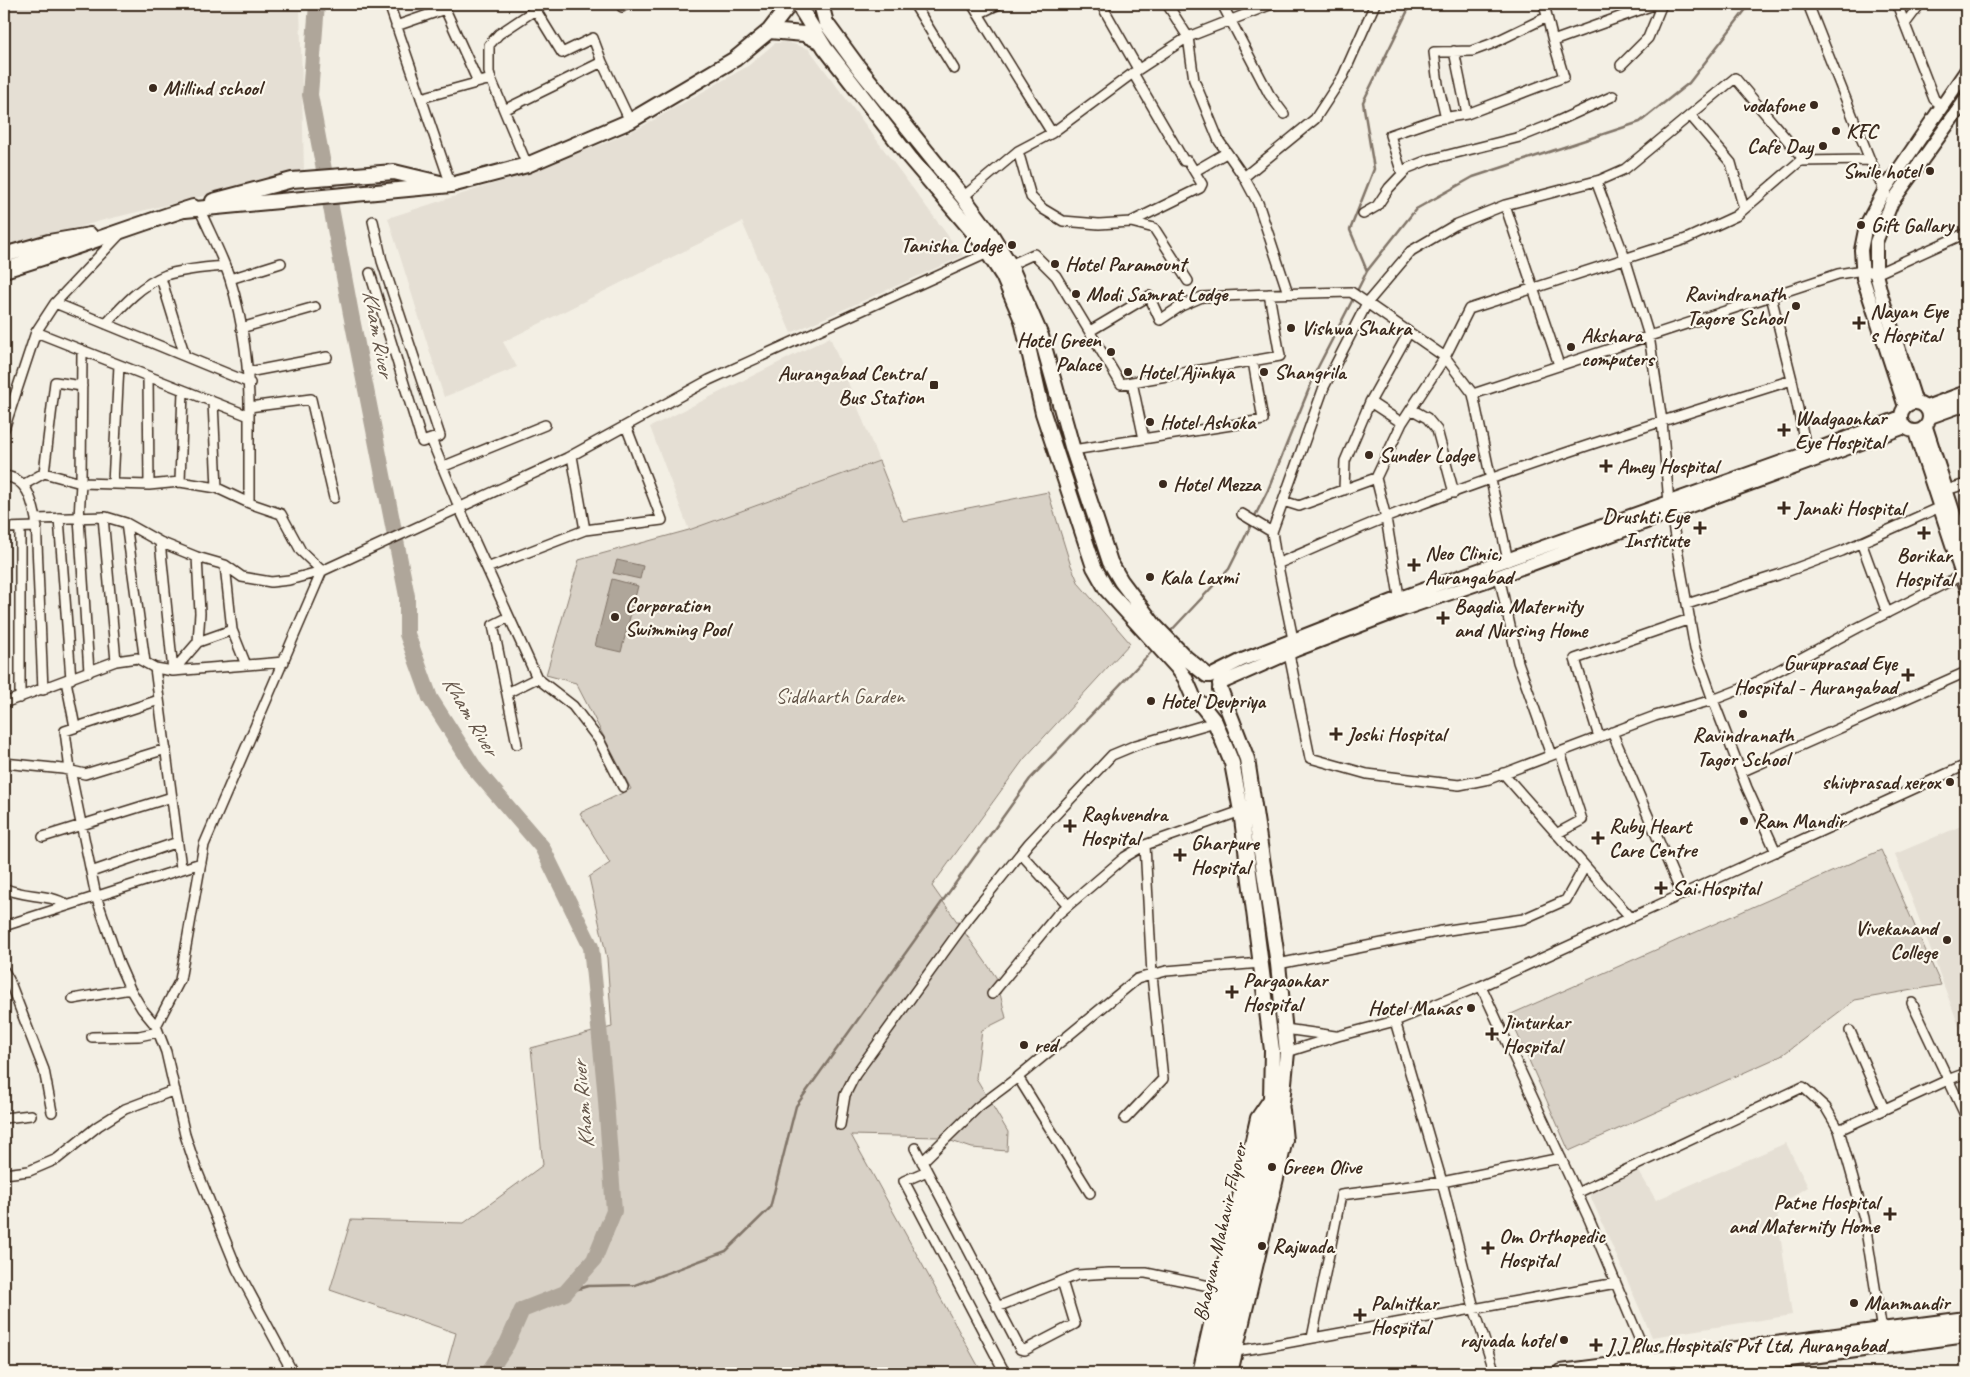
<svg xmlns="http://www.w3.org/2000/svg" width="1970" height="1377" font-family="Caveat,sans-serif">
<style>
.built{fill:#e5dfd4}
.green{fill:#d8d1c6;stroke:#8a7e72}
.water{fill:#afa69a;stroke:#817468}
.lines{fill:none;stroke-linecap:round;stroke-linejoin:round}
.stream{stroke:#817468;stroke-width:2.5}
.river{stroke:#afa69a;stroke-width:16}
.street-casing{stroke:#3b2a1e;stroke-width:12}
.secondary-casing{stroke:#3b2a1e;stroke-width:16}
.primary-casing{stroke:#3b2a1e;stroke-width:18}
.highway-casing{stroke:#3b2a1e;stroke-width:20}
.street{stroke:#fbf7ec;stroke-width:9}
.secondary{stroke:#fbf7ec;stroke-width:12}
.primary{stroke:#fbf7ec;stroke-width:14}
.highway{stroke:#fbf7ec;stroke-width:16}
.poi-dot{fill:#3b2a1e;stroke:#fbf7ec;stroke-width:2}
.labels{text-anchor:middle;stroke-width:4.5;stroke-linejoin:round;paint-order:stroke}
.poi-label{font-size:21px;font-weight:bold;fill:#3b2a1e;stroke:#fbf7ec;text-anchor:start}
.park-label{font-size:21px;fill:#625448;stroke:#fbf7ec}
.street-label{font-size:21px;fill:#3b2a1e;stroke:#fbf7ec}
.water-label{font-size:22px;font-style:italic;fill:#645549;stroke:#fbf7ec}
</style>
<rect width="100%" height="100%" fill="#f3efe4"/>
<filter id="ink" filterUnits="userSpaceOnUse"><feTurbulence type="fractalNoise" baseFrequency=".02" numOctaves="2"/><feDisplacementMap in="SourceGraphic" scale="10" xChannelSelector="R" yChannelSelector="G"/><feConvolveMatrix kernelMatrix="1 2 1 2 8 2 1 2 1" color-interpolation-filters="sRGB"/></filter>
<g filter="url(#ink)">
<!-- built -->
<path class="built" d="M4,4h296l4,168 -200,48 -100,28z
M787,42l22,7 154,207 -172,77 -49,-111 -239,120 14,25 -73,30 -56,-179 111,-36 106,-39 36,-16 107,-61 27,-23z
M830,337l49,124 -190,69 -39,-103z
M1966,824v202l-6,3 -65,-175z
M1786,1143l22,44 -32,20 16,108 -140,22 -63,-144 49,-23 18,30z"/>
<!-- green -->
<path class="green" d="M879,461l24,60 145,-29 22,71 9,21 51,59 -106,116 -92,127 64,91 10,41 -24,12 -6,48 32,54 -1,19 -35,-3 -33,-11 -88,-2 131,238h-537l11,-40 -126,-43 21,-70 113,3 79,-58 -12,-117 81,-21 -5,-69 -18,-81 21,-14 -30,-50 51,-24 -55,-106 -30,-8 33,-115 110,-30z
M1881,850l60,135 -86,15 -74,56 -212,95 -60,-136z"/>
<!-- water -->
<path class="water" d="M617,560l26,6 -3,13 -27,-6z
M612,579l26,7 -17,66 -26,-6z"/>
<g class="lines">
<!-- stream -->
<path class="stream" d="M1367,271l49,-62 57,-32 167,-55 49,-39 61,-79
M1356,293l11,-22 -17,-41 24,-61 -11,-67 48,-98
M1254,518l14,-28 49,-121 37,-72
M1169,633l60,-64 23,-46
M565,1293l23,-7 47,-1 91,-34 44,-43 26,-102 234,-327 125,-131"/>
<!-- river -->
<path class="river" d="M317,4l-7,91 41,219 56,282v38l23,64 46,72 66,77 49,100 14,141 9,123 -20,49 -29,33 -43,17 -15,34 -19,29"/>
<defs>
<path id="street" d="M389,4l62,181
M621,4l1,3
M914,4l40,65
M972,4l80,129
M1101,4l37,65
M1167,4l21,33 6,43 25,61 25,36 14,26 30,90
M1222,4l47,90 15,20
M1808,4l62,156 16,34
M1897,4l37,95 8,7
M535,9l27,44 31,-15 9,24
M978,14l21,-10
M1905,24l15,-20
M396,26l49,-17 33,73
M1553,41l103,-37
M1454,51l13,63
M1621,65l27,-27 14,-34
M491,79l36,86
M421,98l70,-19 -2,-7v-27l10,-11 45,-30
M504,110l98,-48 28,59
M1690,115l41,48 13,46
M1446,118l-8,-34 -4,-32 38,-1 19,-7 56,-27
M1018,151l13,46 12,12 20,12 36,3 32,-2 23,6 34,53
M1195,171l31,-18
M1402,174l-12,-39 47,-16 30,-5 97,-37 -11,-36 -9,-37
M1244,177l71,-58 28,-43 32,-72
M1596,181l29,77 24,78 13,85 7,82 26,146 18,51 34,88 29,64
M963,197l55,-46 34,-18 81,-60 55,-36 84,-33
M1505,205l54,160
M199,208c10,23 23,47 31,71 13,41 20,94 19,137
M1363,214l14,-8 12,-18 19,-20 20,-8 92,-23 25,-10 68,-31
M1131,222l69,-34 2,-4 -14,-23h-4l-51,-88
M1010,265l24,-11 22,22 65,108 159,-28 -11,-62 82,-2 94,65 28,37 35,167
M370,273l52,169 18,-6 -58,-175 -9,-40
M161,278l24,78
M230,279l51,-16
M1771,296l21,84 15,73
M55,303l195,80
M106,324c17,-19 36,-40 60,-49 18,-6 39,-7 58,-9
M241,328l74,-21
M1090,331l59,-35 11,24 21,-14 21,-9 67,-3
M36,332l213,84v87l32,11 20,37 21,20
M82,350l-1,133 -2,35 10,154
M248,372l79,-15
M148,377l1,108
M1132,382l12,57
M1473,394l365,-120 25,-4 13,4 90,-41
M213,402l4,86
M1370,402l32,21
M249,407l62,-8 23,99
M1411,409l16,9 10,12 17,63
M4,429l32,-97 19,-29 67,-71
M431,439l28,68 78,171 36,28 26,34 24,47
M1073,450l190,-30 -10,-59
M442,467l103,-42
M44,473l11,-91 27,4
M4,476c23,2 28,24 32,43l7,171
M180,482l3,-92
M113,484l6,-119
M23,485l21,-12 37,10 68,2 31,-3 37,6 32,15
M1344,490l1,-29 25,-59 39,-70
M1946,490l20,-6
M1283,501l16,5 77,-28
M1242,514l30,18
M103,517l13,144
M59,518l12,161
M36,519l70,-2 20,6 34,19 37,15 28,8 7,65 14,35
M126,523l19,139
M4,528l33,-1
M585,530l77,-10 -36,-94
M160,542l13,129
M1861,542l26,71
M1277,564c36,-15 72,-32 108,-46 133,-52 271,-95 407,-138
M225,565l17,12 29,5 18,-2 33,-9
M487,568l98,-38 -13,-74
M1499,576l19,86 33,93
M1400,602l-14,-84 -10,-40 26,-55 43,-66 24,-48 217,-70 50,-23 64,-55 70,-1
M1687,604l91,-29 64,-24 98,-44
M509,617l-16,8 24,119
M198,642l34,-12
M1294,644l-19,-92 -3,-20 52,-145 43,-84 44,-52 44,-26 50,-20 95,-25 25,-11 110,-91 70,83
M1289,654l21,104 57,16 92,11 30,-6 166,-63 58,-16 38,-15 110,-59 101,-51
M155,668l26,200
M173,671l25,-29 2,-29 -3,-56
M66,681l9,46
M507,693l30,-15
M20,698v-170
M159,700l-94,31 5,39 26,126 23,68 11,25 12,20 14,17 10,26 19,83 11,33 41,101 56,104
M4,703l112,-42 21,-3 18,10 18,3 111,-9
M1612,732l70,163
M1599,737l-24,-78 115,-40
M4,763l59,6 22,5 81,-25
M1741,772l225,-100
M1503,773l128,145
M1556,834l26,-14 -22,-68
M43,837l129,-40
M1021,854l47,51
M91,872l87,-30
M4,888c20,10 45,5 63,17
M4,926l197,-63
M1278,964l164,-33 81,-12 43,-19 19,-34
M4,971l5,9 35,90 8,42
M1481,986l108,233 60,143
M992,994l65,-79 68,-58 20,-12 96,-34
M73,999l57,-10
M1912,1003l54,114
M1395,1021l47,161 32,126 21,65
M156,1026l24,-46 24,-135 118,-274 245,-113 142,-78 279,-127
M1285,1029l50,7
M1850,1031l34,78
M92,1037l47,-1 19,-4
M1287,1052l51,-16 57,-15 86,-35 485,-221
M1018,1077l72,116
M4,1118l27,-3
M1125,1119l38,-40 -11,-104 -7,-130
M840,1125l5,-30 10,-20 113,-156 61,-76 83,-88 24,-10 79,-23
M1839,1130l111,-51 16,-6
M915,1148l105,201 5,1 50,-26 -13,-43
M922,1162l56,-55 40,-30 119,-98 29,-8 95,-8
M927,1171l-23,10 101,192
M4,1174l25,-3 28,-12 41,-33 27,-17 50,-19
M1577,1193l226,-106 23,21 13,22 25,88 18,113
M997,1307l80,-32 32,-2h37l73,15
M1312,1338l29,-143 101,-13 119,-24
M1236,1351l33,-5 347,-63"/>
<path id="secondary" d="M1901 417a14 14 0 1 1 28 0a14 14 0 1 1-28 0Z
M1916,403l-34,-106 -6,-23v-32l16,-40 74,-103
M1905,407l-42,-129 -2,-28 5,-25 18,-34 82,-120
M1926,407l40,-15
M1930,417l36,-13
M1926,427l40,124
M1915,432l51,155
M1210,676l32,-16 158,-62 407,-145 94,-36
M1219,684l77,-34 105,-40 82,-28 422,-155
M1199,1373l58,-255 13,-19
M1231,1373l55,-233 -3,-30"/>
<path id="primary" d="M800,4l2,7 23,37 85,110 69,81 24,37 19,44 21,93 51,154 13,23 70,77 8,11 7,16
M821,4l5,19 33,45 104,129 29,39 18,29 31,71 32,114 37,112 11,19 33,44 32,33 21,17
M769,31l35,3 17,8
M213,201l79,-21 102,-8 46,11
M185,210l266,-25 76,-20 103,-44 105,-62 34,-28 21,-27
M4,255l45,-13 41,-7
M4,270c64,-19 125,-43 189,-63
M1200,703l15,19 17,41 9,48 31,239 -1,49 -7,35 -56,239
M1219,1373l57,-239 6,-31 5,-51 -9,-88 -31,-205 -27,-70"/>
<path id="highway" d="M1561,1373l405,-53
M1681,1373l285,-39"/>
</defs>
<!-- street casing -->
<use href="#street" class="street-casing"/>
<!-- secondary casing -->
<use href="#secondary" class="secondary-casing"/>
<!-- primary casing -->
<use href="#primary" class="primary-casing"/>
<!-- highway casing -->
<use href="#highway" class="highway-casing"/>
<!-- street -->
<use href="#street" class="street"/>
<!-- secondary -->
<use href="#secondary" class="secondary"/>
<!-- primary -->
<use href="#primary" class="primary"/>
<!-- highway -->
<use href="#highway" class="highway"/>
</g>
</g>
<!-- markers -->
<g class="poi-dot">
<circle cx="153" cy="88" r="5"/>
<circle cx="1814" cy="105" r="5"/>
<circle cx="1836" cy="131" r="5"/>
<circle cx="1823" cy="146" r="5"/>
<circle cx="1930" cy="171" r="5"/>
<circle cx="1861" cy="225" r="5"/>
<circle cx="1012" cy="245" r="5"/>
<circle cx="1055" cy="264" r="5"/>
<circle cx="1076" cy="294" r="5"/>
<circle cx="1796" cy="306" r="5"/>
<path d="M1856.5 315.5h5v5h5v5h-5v5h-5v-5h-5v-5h5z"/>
<circle cx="1291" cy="328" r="5"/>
<circle cx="1571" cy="347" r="5"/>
<circle cx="1111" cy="352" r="5"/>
<circle cx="1128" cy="372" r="5"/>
<circle cx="1264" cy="372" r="5"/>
<rect x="929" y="380" width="10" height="10" rx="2.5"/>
<circle cx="1150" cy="422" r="5"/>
<path d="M1781.5 422.5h5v5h5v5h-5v5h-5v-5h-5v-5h5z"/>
<circle cx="1369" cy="455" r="5"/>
<path d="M1603.5 458.5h5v5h5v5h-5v5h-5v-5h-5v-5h5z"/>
<circle cx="1163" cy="484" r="5"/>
<path d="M1781.5 500.5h5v5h5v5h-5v5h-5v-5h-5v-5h5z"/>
<path d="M1697.5 520.5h5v5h5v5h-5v5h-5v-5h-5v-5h5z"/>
<path d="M1921.5 525.5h5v5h5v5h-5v5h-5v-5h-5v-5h5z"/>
<path d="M1411.5 557.5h5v5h5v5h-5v5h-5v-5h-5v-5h5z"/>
<circle cx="1150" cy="577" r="5"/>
<circle cx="615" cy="617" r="5"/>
<path d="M1440.5 610.5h5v5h5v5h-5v5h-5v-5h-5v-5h5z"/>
<path d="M1905.5 667.5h5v5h5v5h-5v5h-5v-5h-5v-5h5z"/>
<circle cx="1151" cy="701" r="5"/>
<circle cx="1743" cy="714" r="5"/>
<path d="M1333.5 726.5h5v5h5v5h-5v5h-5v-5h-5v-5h5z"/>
<circle cx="1950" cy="782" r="5"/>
<circle cx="1744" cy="821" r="5"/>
<path d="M1067.5 818.5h5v5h5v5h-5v5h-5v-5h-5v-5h5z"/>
<path d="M1595.5 830.5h5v5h5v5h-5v5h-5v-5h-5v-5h5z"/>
<path d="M1177.5 847.5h5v5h5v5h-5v5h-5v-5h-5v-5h5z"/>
<path d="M1658.5 880.5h5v5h5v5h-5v5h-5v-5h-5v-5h5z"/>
<circle cx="1947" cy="940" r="5"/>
<path d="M1229.5 984.5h5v5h5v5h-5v5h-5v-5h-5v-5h5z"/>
<circle cx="1471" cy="1008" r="5"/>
<path d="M1489.5 1026.5h5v5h5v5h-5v5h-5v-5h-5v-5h5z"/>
<circle cx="1024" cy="1045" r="5"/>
<circle cx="1272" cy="1167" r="5"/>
<path d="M1887.5 1206.5h5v5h5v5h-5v5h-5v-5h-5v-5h5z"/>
<circle cx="1262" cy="1246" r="5"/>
<path d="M1485.5 1240.5h5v5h5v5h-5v5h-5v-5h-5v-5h5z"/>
<circle cx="1854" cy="1303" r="5"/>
<path d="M1357.5 1307.5h5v5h5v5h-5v5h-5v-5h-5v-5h5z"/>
<circle cx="1564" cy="1340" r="5"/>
<path d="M1593.5 1337.5h5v5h5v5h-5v5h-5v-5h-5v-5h5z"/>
</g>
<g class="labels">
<!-- poi labels -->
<g class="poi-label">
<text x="163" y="95">Millind school</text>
<text x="1804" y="112" text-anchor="end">vodafone</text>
<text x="1846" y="138">KFC</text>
<text x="1813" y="153" text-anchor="end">Cafe Day</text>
<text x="1920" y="178" text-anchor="end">Smile hotel</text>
<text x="1871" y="232">Gift Gallary</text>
<text x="1002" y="252" text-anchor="end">Tanisha Lodge</text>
<text x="1065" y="271">Hotel Paramount</text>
<text x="1086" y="301">Modi Samrat Lodge</text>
<text x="1786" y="301" text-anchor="end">Ravindranath<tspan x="1786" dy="24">Tagore School</tspan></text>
<text x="1870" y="318">Nayan Eye<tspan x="1870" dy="24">s Hospital</tspan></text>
<text x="1301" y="335">Vishwa Shakra</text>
<text x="1581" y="342">Akshara<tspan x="1581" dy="24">computers</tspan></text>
<text x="1101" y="347" text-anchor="end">Hotel Green<tspan x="1101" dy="24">Palace</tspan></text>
<text x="1138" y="379">Hotel Ajinkya</text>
<text x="1274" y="379">Shangrila</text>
<text x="924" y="380" text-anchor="end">Aurangabad Central<tspan x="924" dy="24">Bus Station</tspan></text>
<text x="1795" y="425">Wadgaonkar<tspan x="1795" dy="24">Eye Hospital</tspan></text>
<text x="1160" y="429">Hotel Ashoka</text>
<text x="1379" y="462">Sunder Lodge</text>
<text x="1617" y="473">Amey Hospital</text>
<text x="1173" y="491">Hotel Mezza</text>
<text x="1795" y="515">Janaki Hospital</text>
<text x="1689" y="523" text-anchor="end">Drushti Eye<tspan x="1689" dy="24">Institute</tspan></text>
<text x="1425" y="560">Neo Clinic,<tspan x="1425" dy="24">Aurangabad</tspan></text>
<text x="1924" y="562" text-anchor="middle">Borikar<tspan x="1924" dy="24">Hospital</tspan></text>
<text x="1160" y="584">Kala Laxmi</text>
<text x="625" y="612">Corporation<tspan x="625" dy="24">Swimming Pool</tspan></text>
<text x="1454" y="613">Bagdia Maternity<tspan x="1454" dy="24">and Nursing Home</tspan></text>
<text x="1897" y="670" text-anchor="end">Guruprasad Eye<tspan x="1897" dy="24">Hospital - Aurangabad</tspan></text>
<text x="1161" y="708">Hotel Devpriya</text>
<text x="1347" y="741">Joshi Hospital</text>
<text x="1743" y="742" text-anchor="middle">Ravindranath<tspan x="1743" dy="24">Tagor School</tspan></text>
<text x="1940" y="789" text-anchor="end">shivprasad xerox</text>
<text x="1081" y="821">Raghvendra<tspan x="1081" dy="24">Hospital</tspan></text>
<text x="1754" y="828">Ram Mandir</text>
<text x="1609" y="833">Ruby Heart<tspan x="1609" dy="24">Care Centre</tspan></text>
<text x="1191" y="850">Gharpure<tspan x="1191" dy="24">Hospital</tspan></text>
<text x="1672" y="895">Sai Hospital</text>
<text x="1937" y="935" text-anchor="end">Vivekanand<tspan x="1937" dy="24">College</tspan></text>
<text x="1243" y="987">Pargaonkar<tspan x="1243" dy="24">Hospital</tspan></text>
<text x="1461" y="1015" text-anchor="end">Hotel Manas</text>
<text x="1503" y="1029">Jinturkar<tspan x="1503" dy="24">Hospital</tspan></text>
<text x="1034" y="1052">red</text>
<text x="1282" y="1174">Green Olive</text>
<text x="1879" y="1209" text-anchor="end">Patne Hospital<tspan x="1879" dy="24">and Maternity Home</tspan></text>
<text x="1499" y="1243">Om Orthopedic<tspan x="1499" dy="24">Hospital</tspan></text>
<text x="1272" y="1253">Rajwada</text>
<text x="1371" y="1310">Palnitkar<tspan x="1371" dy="24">Hospital</tspan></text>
<text x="1864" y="1310">Manmandir</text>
<text x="1554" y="1347" text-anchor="end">rajvada hotel</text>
<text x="1607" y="1352">J J Plus Hospitals Pvt Ltd, Aurangabad</text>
</g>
<!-- park labels -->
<g class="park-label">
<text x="840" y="703">Siddharth Garden</text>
</g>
<!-- street labels -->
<g class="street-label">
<text transform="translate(1220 1232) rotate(-77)" y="7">Bhagvan Mahavir Flyover</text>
</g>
<!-- water labels -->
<g class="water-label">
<text transform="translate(379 333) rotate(79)" y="8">Kham River</text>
<text transform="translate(471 715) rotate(59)" y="8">Kham River</text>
<text transform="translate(582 1105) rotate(-95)" y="8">Kham River</text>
</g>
</g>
<!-- margin -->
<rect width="1970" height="1377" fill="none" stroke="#fbf7ec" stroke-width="20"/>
<rect x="10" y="10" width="1950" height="1357" fill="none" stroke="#3b2a1e" stroke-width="2" filter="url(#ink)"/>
</svg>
